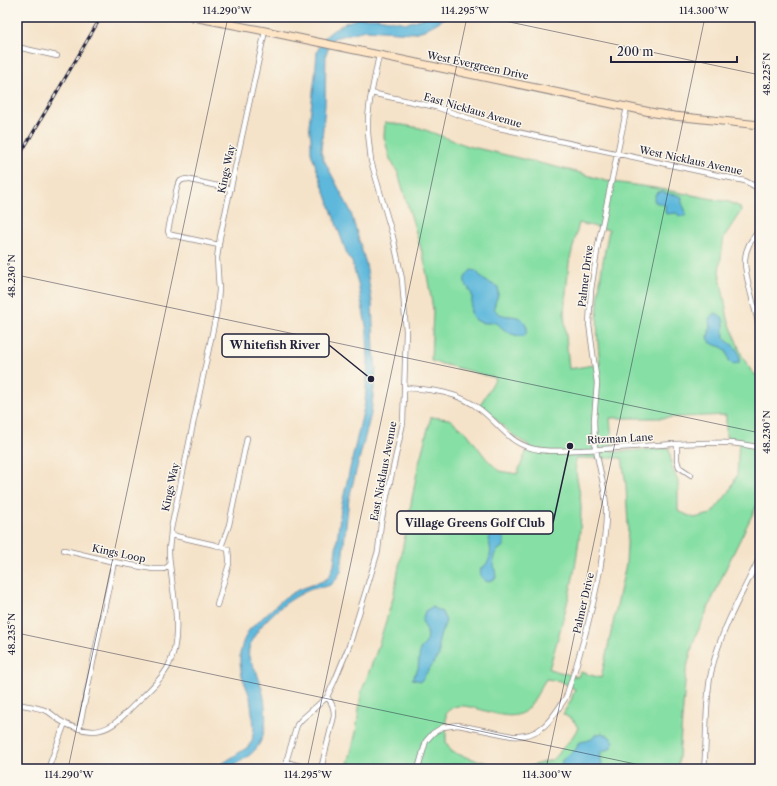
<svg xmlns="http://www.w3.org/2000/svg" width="777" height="786" font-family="'Libre Caslon Text',serif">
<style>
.green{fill:#86dfa4;stroke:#548070;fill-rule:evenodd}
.water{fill:#5db8db;stroke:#406d8b}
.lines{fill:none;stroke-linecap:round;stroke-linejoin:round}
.street-casing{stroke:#8c8282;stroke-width:6}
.secondary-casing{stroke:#8c8282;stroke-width:9}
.street{stroke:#fff;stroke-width:4.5}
.secondary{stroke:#fee5c5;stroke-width:7}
.rail-casing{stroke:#22223b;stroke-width:3}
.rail{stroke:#fbf7ec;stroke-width:1.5;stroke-dasharray:4.5;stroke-linecap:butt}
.ticks{fill:none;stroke:#22223b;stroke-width:1;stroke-opacity:0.45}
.labels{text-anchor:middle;stroke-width:3;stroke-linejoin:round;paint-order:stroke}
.street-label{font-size:10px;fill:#22223b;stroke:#fbf7ec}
.leader{fill:none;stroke:#22223b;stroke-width:1.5}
.callout-dot{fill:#22223b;stroke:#fbf7ec;stroke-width:1.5}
.callout{fill:#fbf7ec;stroke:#22223b;stroke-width:1.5}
.callout-label{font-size:11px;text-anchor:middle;font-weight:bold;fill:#22223b}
.neatline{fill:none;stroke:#22223b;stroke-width:1.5}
.ticks-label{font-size:10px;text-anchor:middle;fill:#22223b}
</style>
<rect width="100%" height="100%" fill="#fbf7ec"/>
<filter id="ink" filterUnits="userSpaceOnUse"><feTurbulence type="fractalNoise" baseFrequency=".025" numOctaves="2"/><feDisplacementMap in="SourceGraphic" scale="8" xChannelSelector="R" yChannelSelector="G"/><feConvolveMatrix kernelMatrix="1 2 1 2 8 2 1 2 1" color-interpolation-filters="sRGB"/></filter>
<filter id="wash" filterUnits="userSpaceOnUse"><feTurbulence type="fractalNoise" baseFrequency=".012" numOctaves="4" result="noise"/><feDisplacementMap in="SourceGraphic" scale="16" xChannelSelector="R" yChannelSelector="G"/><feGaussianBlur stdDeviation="0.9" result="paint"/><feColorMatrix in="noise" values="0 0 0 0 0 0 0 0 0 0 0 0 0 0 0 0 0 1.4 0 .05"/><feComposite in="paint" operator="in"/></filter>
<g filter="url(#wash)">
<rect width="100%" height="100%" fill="#f5e3c9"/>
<!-- green -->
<path class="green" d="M385,122l35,6 48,18 109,26 29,9 49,7 74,14 11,5 1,4 -17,26 -5,34 9,48 14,37 10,16 8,6v121l-33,67 -33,74 -8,31 -8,98h-330v-5l8,-32 5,-39 15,-40 17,-55 25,-131 13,-50 18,2 18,14 18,24 14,14 18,3 12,-29c-20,-9 -32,-27 -49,-40l16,-27 -65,-17 2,-52 -9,-50 -26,-86 -8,-14 -6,-22zM579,223l30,7c-10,48 -15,85 -9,134l-31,5 -5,-56 5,-50zM726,415v22l13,2 -2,36 -8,17 -18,22 -17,4 -16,-7v-30l-6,-13 -3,-20 -56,4 -3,-34h51zM575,458h47l4,27 2,42 -2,37 -25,114 -21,-6 -2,5 -29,-8c15,-52 31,-105 32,-160 0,-17 -6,-34 -6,-51zM546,679l14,2 15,8 -4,11 -8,14 11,7 4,7 -7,11 -19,21 -22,6 -25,2 -36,-10 -17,-6 -6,-10v-29c2,-2 5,-5 8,-6 19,-7 57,22 74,1 7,-8 12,-20 18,-29z"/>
<!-- water -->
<path class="water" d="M427,17h18l-3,3 -18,10 -11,3 -48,-3 -31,8 -3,4 -5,12 -1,51 -4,46 3,9 26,50 16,54 6,38 2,48 2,19 -5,45 -22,84 -8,73c-11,22 -16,12 -34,20 -22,10 -48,31 -57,54 -5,15 4,18 8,31 9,25 15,64 -11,81 -14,9 -17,12 -33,12l34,-22 4,-6 2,-14 -4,-30 -8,-21 -2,-13v-9l3,-12 6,-12 35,-32 14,-8 25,-9 6,-4 5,-12 7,-57 24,-105 3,-42 -1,-30 -9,-47 -6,-22 -4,-5 -37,-104v-14l-2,-14 6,-49 2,-24 6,-13 9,-8 13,-8 14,-5h19l29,5z
M662,191c7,5 13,2 20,6 -2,10 6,11 3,19h-5l-4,-3 -10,1 -1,-2v-7l-10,-3 -1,-3 2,-6z
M471,270l5,1 8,9 14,7c2,8 -3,14 -4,21 1,2 3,4 4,5 10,6 23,-1 28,12 2,4 1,8 -2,11 -11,1 -21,-6 -27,-13 -7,-1 -15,2 -21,-3 -9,-7 -4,-14 -4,-23 0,-11 -16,-13 -1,-27z
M714,313c14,3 9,14 10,25 9,9 17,9 15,25l-7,1 -3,-3c-4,-19 -8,-11 -19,-19l-2,-5 2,-9 -1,-9z
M496,532l8,5v9c-16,9 -9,17 -8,32l-9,4 -7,-6 1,-8c11,-5 11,-19 7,-29l3,-6z
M432,607l10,5 4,9 -7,18v16l-18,26 -9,-2 6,-10 2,-20 6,-6 1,-12 -5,-10 3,-10z
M602,733l7,3 5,6 -4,7 -8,2c-4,6 2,11 -1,18h-31c-21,-6 2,-15 5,-19 2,-2 3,-5 3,-7 6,-3 14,-1 17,-8z"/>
</g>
<g filter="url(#ink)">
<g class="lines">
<defs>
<path id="street" d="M17,47l40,9
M371,93l65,14 58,20 251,54 15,8
M760,230c-21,20 -16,38 -9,64 3,12 6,24 9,36
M219,245l-47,-10 -3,-1 -1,-3 9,-44c2,-6 4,-7 9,-8l45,10
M404,388c27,1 55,4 77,22 22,17 28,35 59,40 13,2 28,0 42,0 30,-1 60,-4 91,-6 29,-1 58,-4 87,4
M677,444v16l2,7 12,8
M595,449l-1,-29 3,-37 -8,-59 2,-34 7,-45 29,-138
M171,535l44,10 13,4 1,9v6l-12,41
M221,547l8,-22 18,-87
M64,550l50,12 39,7h11l6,-4
M17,704c10,2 21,3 30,7 4,2 8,6 12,9 10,7 22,10 34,11 17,0 28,-13 38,-23 13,-13 28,-25 37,-41 17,-33 3,-79 1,-114 0,-9 2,-16 2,-24l46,-219 2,-20 -2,-32 3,-21 45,-206
M79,729l35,-167
M48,769l17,-46
M311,769l-25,-7 11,-37 5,-6 25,-22 8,-17 14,-34 29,-95 3,-28 22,-100 3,-92 -4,-52 -9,-42 -22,-76 -3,-28v-15l2,-18 9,-45
M321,769l13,-53c0,-9 -2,-13 -7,-19
M418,769l8,-28 7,-8 10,-6 15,-2 54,11c29,2 40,-17 54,-39 14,-41 26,-84 34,-127 3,-21 7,-42 6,-64 -1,-19 -7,-38 -10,-57
M704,769c3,-30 1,-61 6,-91 8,-44 31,-82 50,-121"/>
<path id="secondary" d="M193,17l72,14 390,82 19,3 86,9"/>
</defs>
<!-- street casing -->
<use href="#street" class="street-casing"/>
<!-- secondary casing -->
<use href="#secondary" class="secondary-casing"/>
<!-- street -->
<use href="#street" class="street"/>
<!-- secondary -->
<use href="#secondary" class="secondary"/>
<defs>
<path id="rail" d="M17,160l84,-143"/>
</defs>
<!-- rail casing -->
<use href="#rail" class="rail-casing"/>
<!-- rail -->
<use href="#rail" class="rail"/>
</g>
</g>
<!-- ticks -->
<path class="ticks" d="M486,17l274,58M17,275l743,158M17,633l642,136M68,769l160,-752M307,769l160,-752M546,769l159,-752"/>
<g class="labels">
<!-- street labels -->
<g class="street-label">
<text transform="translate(478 65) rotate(12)" y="4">West Evergreen Drive</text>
<text transform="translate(473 110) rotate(16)" y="4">East Nicklaus Avenue</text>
<text transform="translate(691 160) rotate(12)" y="4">West Nicklaus Avenue</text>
<text transform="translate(226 169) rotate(-78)" y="4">Kings Way</text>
<text transform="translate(585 276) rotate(-83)" y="4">Palmer Drive</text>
<text transform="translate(620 438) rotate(-3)" y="4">Ritzman Lane</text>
<text transform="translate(383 471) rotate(-79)" y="4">East Nicklaus Avenue</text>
<text transform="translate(170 487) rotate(-78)" y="4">Kings Way</text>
<text transform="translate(119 553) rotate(12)" y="4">Kings Loop</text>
<text transform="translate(583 603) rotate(-77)" y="4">Palmer Drive</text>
</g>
</g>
<!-- callouts -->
<path class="leader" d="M371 379L329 345M570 446L553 523"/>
<g class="callout-dot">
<circle cx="371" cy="379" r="4"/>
<circle cx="570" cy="446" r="4"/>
</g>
<g class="callout">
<rect x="222" y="334" width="107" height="23" rx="4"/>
<rect x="397" y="511" width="156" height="23" rx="4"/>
</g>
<g class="callout-label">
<text x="275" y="349">Whitefish River</text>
<text x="475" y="527">Village Greens Golf Club</text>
</g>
<!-- margin -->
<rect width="777" height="786" fill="none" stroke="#fbf7ec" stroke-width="44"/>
<!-- scale -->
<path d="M611 56v6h126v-6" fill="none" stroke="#22223b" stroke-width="2"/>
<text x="617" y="56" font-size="12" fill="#22223b" stroke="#fbf7ec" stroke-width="3" paint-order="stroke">200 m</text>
<rect x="22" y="22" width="733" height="742" class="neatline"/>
<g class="ticks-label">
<text x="227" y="14">114.290°W</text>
<text x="465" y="14">114.295°W</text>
<text x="704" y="14">114.300°W</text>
<text transform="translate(766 74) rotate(-90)" y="4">48.225°N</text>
<text transform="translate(11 276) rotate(-90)" y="4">48.230°N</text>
<text transform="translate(766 432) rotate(-90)" y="4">48.230°N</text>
<text transform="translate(11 634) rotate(-90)" y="4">48.235°N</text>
<text x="69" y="778">114.290°W</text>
<text x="308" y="778">114.295°W</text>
<text x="547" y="778">114.300°W</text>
</g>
</svg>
